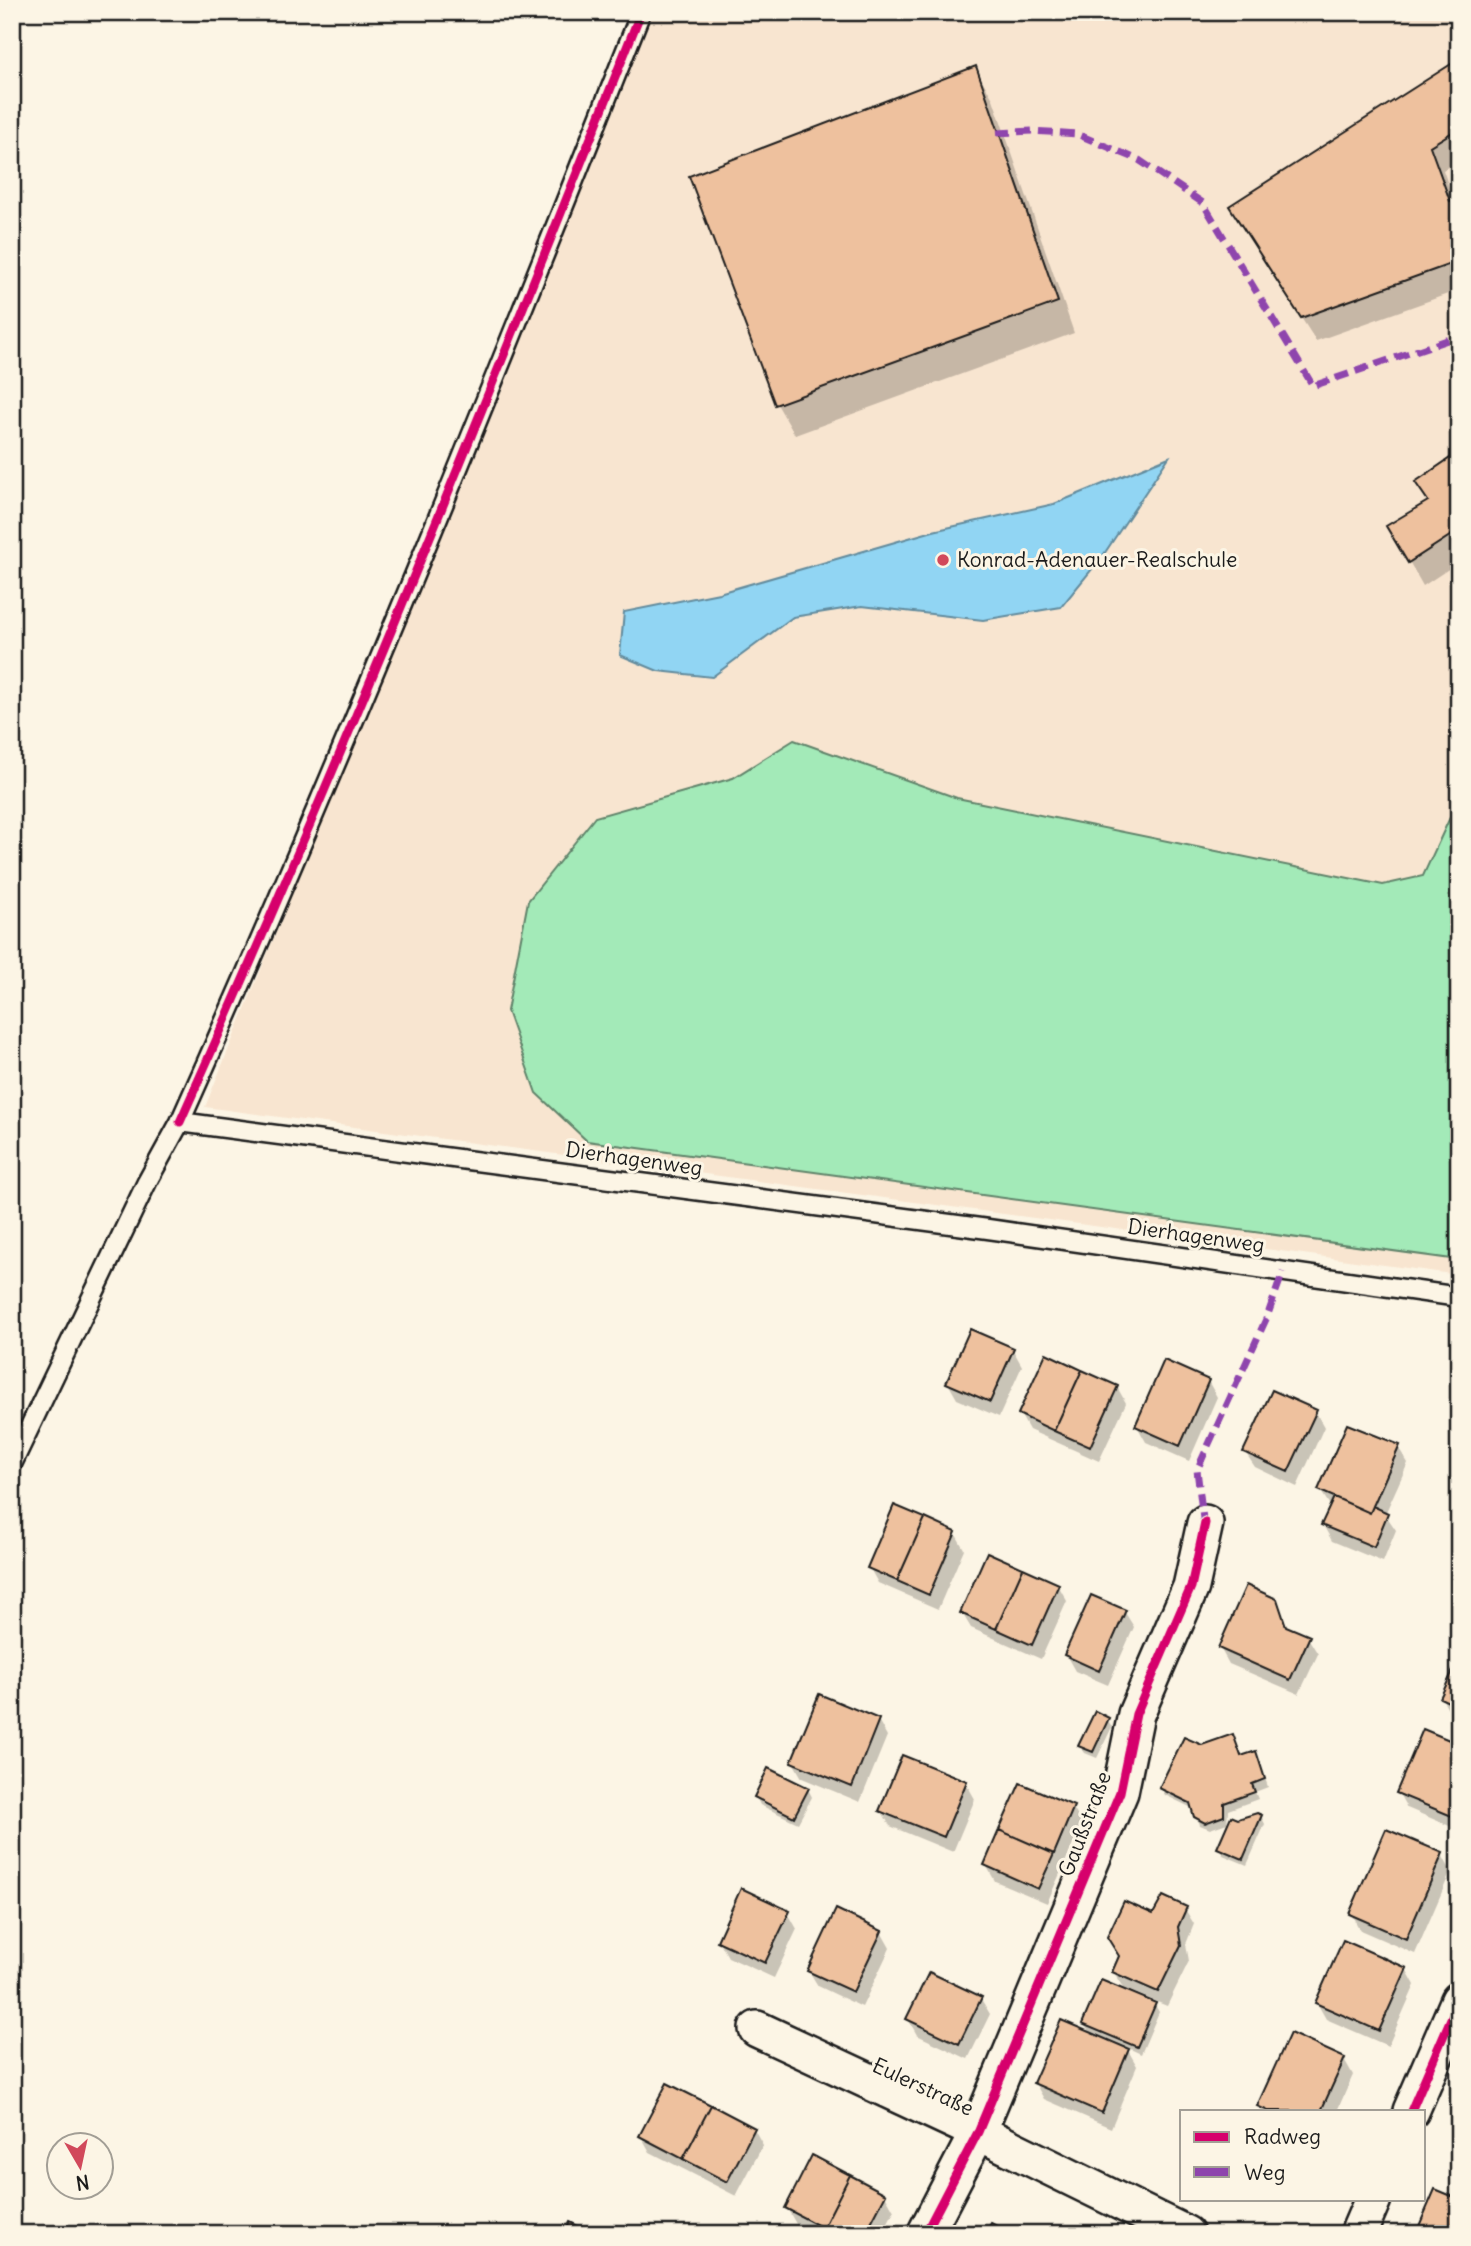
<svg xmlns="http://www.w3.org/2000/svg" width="1471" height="2246" font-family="Delius,sans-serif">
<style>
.built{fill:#f8e5d0}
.green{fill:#a3eab8;stroke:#60836a;stroke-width:2}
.water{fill:#91d5f3;stroke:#628b9d;stroke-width:2}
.shadow{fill:#0003}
.building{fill:#eec19e;stroke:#1c1c1c;stroke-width:2}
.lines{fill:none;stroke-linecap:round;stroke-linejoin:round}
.lane-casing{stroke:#1c1c1c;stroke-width:23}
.street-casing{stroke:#1c1c1c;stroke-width:40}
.lane{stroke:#fcf5e5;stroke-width:18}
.street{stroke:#fcf5e5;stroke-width:35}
.quiet{stroke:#8e44ad;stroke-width:7;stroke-dasharray:14 7;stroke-linecap:butt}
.cycleway-casing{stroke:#fcf5e5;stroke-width:13}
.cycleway{stroke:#d6006c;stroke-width:9}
.poi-dot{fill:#d1495b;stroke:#fcf5e5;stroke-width:2.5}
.labels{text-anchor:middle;stroke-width:6;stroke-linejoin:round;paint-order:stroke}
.poi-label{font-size:21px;fill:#1c1c1c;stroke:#fcf5e5;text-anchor:start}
.street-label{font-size:21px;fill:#1c1c1c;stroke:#fcf5e5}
</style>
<rect width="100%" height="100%" fill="#fcf5e5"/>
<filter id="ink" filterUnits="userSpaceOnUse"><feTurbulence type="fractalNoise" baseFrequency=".0143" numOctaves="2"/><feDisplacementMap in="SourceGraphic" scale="14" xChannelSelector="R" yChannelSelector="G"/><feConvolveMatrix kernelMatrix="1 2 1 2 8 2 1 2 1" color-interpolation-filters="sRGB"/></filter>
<g filter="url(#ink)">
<!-- built -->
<path class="built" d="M1459,12v1263l-1254,-168 446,-1094z"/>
<!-- green -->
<path class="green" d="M794,740l163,58 426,87 40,-9 36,-78v462l-872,-119 -51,-48 -29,-82 21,-110 67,-84 138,-39z"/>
<!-- water -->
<path class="water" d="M1169,457l-67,100 -41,50 -78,13 -121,-14 -69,11 -81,60 -54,-6 -38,-16 4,-43 95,-19 214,-62 121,-27z"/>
<!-- shadow -->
<path class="shadow" d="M1459,62v98l-16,10 11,32 5,-2v90l-143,51 -71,-111z
M975,68l18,31 81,234 -279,102 -18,-31z
M1459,454v108l-36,24 -34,-60 40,-23z
M1013,1350l9,16 -23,51 -42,-18 -9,-16z
M1208,1381l9,16 -28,64 -43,-19 -9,-16z
M1117,1387l9,16 -27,58 -70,-31 -9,-16z
M1315,1411l9,16 -27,60 -42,-20 -10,-15z
M1398,1447l10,16 -23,51 11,16 -13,32 -51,-21 -9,-16 8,-18 -11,-17z
M955,1533l9,16 -26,60 -60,-26 -9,-16z
M1058,1585l9,16 -26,58 -70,-31 -9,-15z
M1275,1600l14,30 19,8 10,16 -19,40 -70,-30 -9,-16z
M1124,1611l10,16 -26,58 -33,-14 -9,-16z
M1459,1662v56l-8,-4 -9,-16z
M1107,1719l5,8 -15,31 -12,-5 -5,-7z
M878,1720l9,16 -27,66 -58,-24 -9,-16z
M1459,1746v84l-52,-22 -9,-16z
M1259,1760l9,27 -13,5 3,7 -30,11 -1,13 -17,6 -10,-4 -6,-16 -29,-14 -4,-7z
M966,1783l9,16 -22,53 -63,-26 -9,-16z
M808,1789l4,8 -14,26 -38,-18 -4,-8z
M1073,1808l9,16 -35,79 -52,-22 -9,-16z
M1261,1816l4,8 -18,41 -24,-10 -4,-8 19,-26z
M1442,1855l9,16 -36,83 -55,-24 -9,-16z
M1185,1909l9,15 -8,20 3,17 -22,45 -44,-18 -9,-16 7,-14 33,-42z
M788,1913l9,16 -23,49 -46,-21 -9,-16z
M881,1932l9,16 -28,59 -44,-21 -9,-15z
M1406,1969l9,16 -27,61 -62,-27 -9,-16z
M981,1999l9,15 -22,45 -51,-24 -9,-16z
M1155,2005l4,7 -18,42 -15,-7 11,19 -26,62 -67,-29 -9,-16 56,-48 -7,-11z
M1344,2059l9,16 -16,36h-75l-3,-5z
M754,2129l9,16 -27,51 -86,-44 -9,-16z
M885,2195l9,16 -12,23h-67l-19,-10 -9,-16z"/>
<!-- building -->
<path class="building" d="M1459,59v69l-29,18 20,55 9,-3v63l-158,57 -72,-112z
M976,66l82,236 -283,103 -86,-229z
M1459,452v78l-51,33 -22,-37 42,-25 -13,-19z
M970,1329l44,19 -24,54 -44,-19z
M1046,1353l36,17 -28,61 -36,-17z
M1164,1360l45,20 -29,66 -45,-20z
M1082,1370l36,16 -28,61 -36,-16z
M1272,1390l45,20 -29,62 -45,-20z
M1347,1424l53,21 -30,68 -52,-23z
M1334,1497l36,16 3,-7 15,7 -14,34 -53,-22z
M894,1505l31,13 -28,63 -30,-13z
M925,1518l31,14 -27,63 -32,-14z
M987,1552l36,16 -27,61 -36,-16z
M1023,1568l36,16 -27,61 -36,-16z
M1246,1585l31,14 9,27 24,10 -20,44 -72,-32z
M1091,1595l35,15 -27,61 -35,-16z
M1459,1658v49l-19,-9z
M819,1694l60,25 -27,68 -61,-25z
M1095,1711l14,7 -16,34 -15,-6z
M1423,1729l36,15v75l-63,-26z
M1233,1734l8,22 15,-5 9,28 -13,5 3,8 -31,11v13l-19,7 -11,-6 -4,-14 -31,-15 25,-51 18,8z
M902,1755l65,26 -23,56 -65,-26z
M768,1768l41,20 -15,29 -40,-20z
M1020,1783l54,23 -20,48 -55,-24z
M1257,1813l5,2 -19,44 -26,-11 14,-32 7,3z
M1386,1829l57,24 -37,86 -57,-25z
M999,1830l55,24 -16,35 -54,-24z
M741,1888l49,23 -25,52 -48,-22z
M1163,1896l24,11 -9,20 3,18 -23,47 -46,-20 7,-16 -12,-19 17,-36 29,13z
M836,1909l46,22 -29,61 -46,-21z
M1343,1940l64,28 -28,63 -64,-28z
M929,1972l53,25 -23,47 -53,-25z
M1101,1980l55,23 -19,44 -55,-23z
M1061,2020l68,29 -27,64 -69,-30z
M1290,2033l55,25 -24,53h-53l-11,-5z
M667,2083l44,22 -28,54 -44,-23z
M711,2105l44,23 -28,54 -44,-23z
M812,2155l38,20 -27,53 -38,-20z
M850,2175l36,19 -21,40h-31l-11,-6z
M1435,2189l24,10v35l-43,-1z
M570,2222l23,12h-29z
M991,2223l20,11h-26z"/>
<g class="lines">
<defs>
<path id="lane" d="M180,1122c164,-366 313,-737 461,-1110
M12,1464l135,-282 33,-60 808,107 471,68"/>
<path id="street" d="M757,2029l221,103 208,102
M1411,2111l48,-111
M925,2234l53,-102 142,-340 16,-78 55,-127 14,-64
M1358,2234l15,-35"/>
</defs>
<!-- lane casing -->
<use href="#lane" class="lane-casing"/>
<!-- street casing -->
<use href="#street" class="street-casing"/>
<!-- lane -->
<use href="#lane" class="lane"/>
<!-- street -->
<use href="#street" class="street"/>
<!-- quiet -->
<path class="quiet" d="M997,133l36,-2 44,3 62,26 64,43 110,183 146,-50
M1204,1527l-7,-57 70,-153 16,-45"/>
<defs>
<path id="cycleway" d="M180,1122c164,-366 313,-737 461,-1110
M1411,2111l48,-111
M925,2234l53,-102 142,-340 16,-78 55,-127 14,-64"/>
</defs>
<!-- cycleway casing -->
<use href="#cycleway" class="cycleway-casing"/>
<!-- cycleway -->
<use href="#cycleway" class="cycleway"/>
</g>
</g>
<!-- markers -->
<circle class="poi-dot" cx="943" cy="560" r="7"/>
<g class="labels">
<!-- poi labels -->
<g class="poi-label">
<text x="957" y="567">Konrad-Adenauer-Realschule</text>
</g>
<!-- street labels -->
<g class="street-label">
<text transform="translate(634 1159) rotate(8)" y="7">Dierhagenweg</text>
<text transform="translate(1196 1236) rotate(8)" y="7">Dierhagenweg</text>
<text transform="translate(1085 1824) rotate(-69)" y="7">Gaußstraße</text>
<text transform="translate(923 2087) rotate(25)" y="7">Eulerstraße</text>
</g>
</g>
<!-- margin -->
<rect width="1471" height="2246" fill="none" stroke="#fcf5e5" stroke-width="42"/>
<rect x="21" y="21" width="1429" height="2204" fill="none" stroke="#1c1c1c" stroke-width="2.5" filter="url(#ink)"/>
<!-- legend -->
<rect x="1180" y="2110" width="245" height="91" fill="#fcf5e5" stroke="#a29e95" stroke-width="2"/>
<rect x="1194" y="2132" width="35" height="10" fill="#d6006c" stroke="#a29e95" stroke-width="2"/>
<text x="1244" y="2144" font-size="21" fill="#1c1c1c">Radweg</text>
<rect x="1194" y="2167" width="35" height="10" fill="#8e44ad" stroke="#a29e95" stroke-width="2"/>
<text x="1244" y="2180" font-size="21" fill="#1c1c1c">Weg</text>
<!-- north arrow -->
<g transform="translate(80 2166) rotate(171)"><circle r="33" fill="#fcf5e5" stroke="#a29e95" stroke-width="2"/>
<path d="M0-5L12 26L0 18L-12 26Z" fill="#d1495b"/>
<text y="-10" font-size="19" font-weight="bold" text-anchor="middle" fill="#1c1c1c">N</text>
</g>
</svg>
